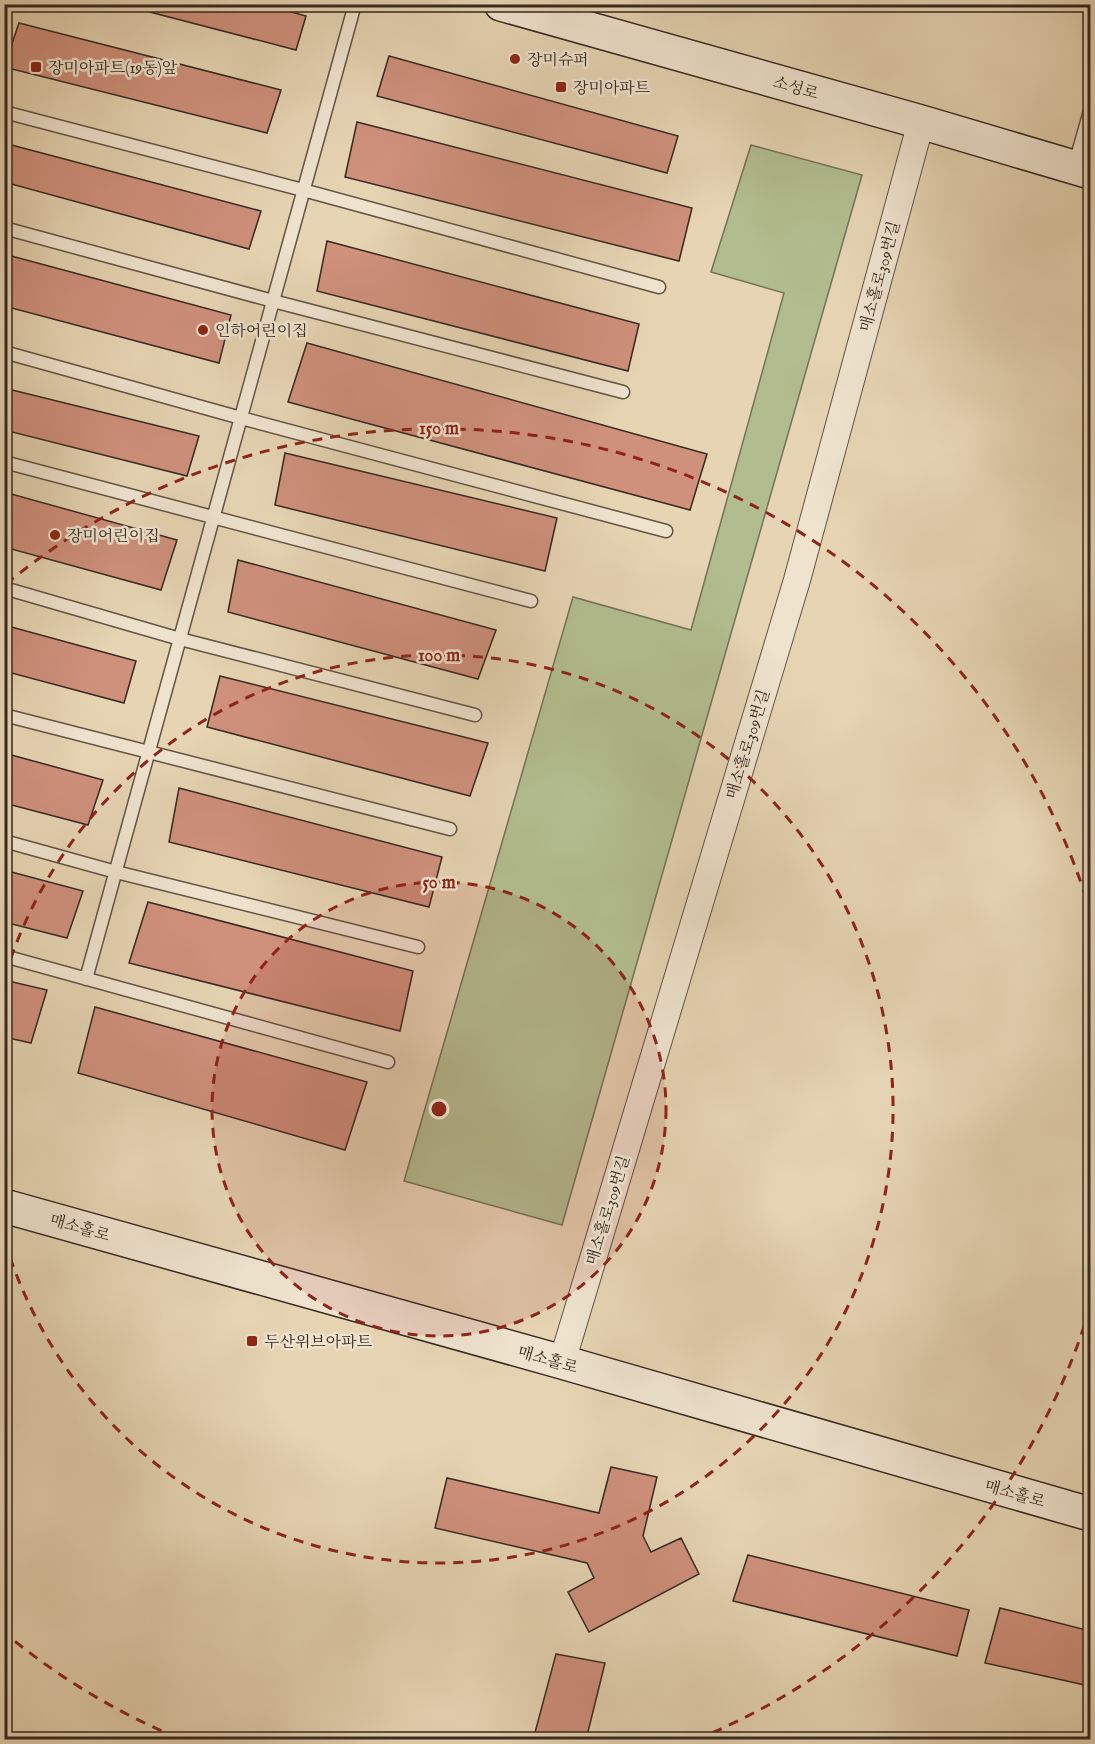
<svg xmlns="http://www.w3.org/2000/svg" width="1095" height="1744" font-family="'IM FELL English','Noto Serif KR',serif">
<style>
.green{fill:#b2bd8f;stroke:#747358;stroke-width:1.5}
.building{fill:#cf907c;stroke:#362920;stroke-width:1.5}
.lines{fill:none;stroke-linecap:round;stroke-linejoin:round}
.lane-casing{stroke:#625445;stroke-width:15}
.street-casing{stroke:#625445;stroke-width:28}
.secondary-casing{stroke:#362920;stroke-width:36}
.lane{stroke:#efe3ce;stroke-width:12}
.street{stroke:#efe3ce;stroke-width:26}
.secondary{stroke:#efe3ce;stroke-width:33}
.ring{fill:none;stroke:#8f2418;stroke-width:3;stroke-dasharray:10 8}
.poi-dot{fill:#8f2418;stroke:#efe3ce;stroke-width:2}
.labels{text-anchor:middle;stroke-width:5;stroke-linejoin:round;paint-order:stroke}
.poi-label{font-size:16px;fill:#362920;stroke:#efe3ce;text-anchor:start}
.street-label{font-size:16px;fill:#362920;stroke:#efe3ce}
.centre{fill:#8f2418;stroke:#efe3ce;stroke-width:3}
.ring-label{font-size:18px;text-anchor:middle;font-weight:bold;fill:#8f2418;stroke:#efe3ce;stroke-width:5;stroke-linejoin:round;paint-order:stroke}
</style>
<rect width="100%" height="100%" fill="#e6d4b3"/>
<filter id="stains"><feTurbulence type="fractalNoise" baseFrequency=".00333" numOctaves="4"/><feColorMatrix values="0 0 0 0 .2 0 0 0 0 .09 0 0 0 0 .02 0 0 0 .5 -.17"/></filter>
<radialGradient id="worn" r=".72"><stop offset=".6" stop-color="#630" stop-opacity="0"/><stop offset="1" stop-color="#630" stop-opacity=".3"/></radialGradient>
<!-- green -->
<path class="green" d="M751,145l111,30 -300,1050 -158,-44 169,-584 118,33 93,-337 -73,-21z"/>
<!-- building -->
<path class="building" d="M119,4h144l43,12 -10,34z
M19,23l262,67 -14,43 -263,-66z
M389,56l289,80 -11,37 -290,-77z
M357,122l335,86 -13,53 -334,-84z
M4,143l257,68 -12,38 -245,-67z
M327,241l312,83 -11,47 -311,-80z
M4,254l227,61 -12,48 -215,-57z
M307,343l400,111 -17,56 -402,-108z
M4,388l195,48 -12,40 -183,-46z
M285,453l272,65 -12,53 -270,-66z
M4,492l173,48 -16,50 -157,-43z
M238,560l258,70 -18,49 -250,-67z
M4,625l132,36 -12,42 -120,-32z
M220,676l268,67 -18,53 -263,-69z
M4,753l99,27 -15,45 -84,-22z
M179,788l263,69 -13,50 -260,-65z
M4,870l79,21 -16,47 -63,-16z
M148,902l265,69 -13,60 -271,-68z
M4,980l43,10 -16,53 -27,-6z
M95,1007l272,75 -22,68 -267,-77z
M611,1467l46,10 -14,59 8,16 30,-14 18,36 -110,58 -21,-40 26,-14 -7,-15 -152,-35 12,-50 152,35z
M748,1555l221,55 -12,46 -224,-55z
M1000,1608l90,23v35l-5,19 -100,-22z
M556,1654l49,9 -19,77h-53z"/>
<g class="lines">
<defs>
<path id="lane" d="M4,112l299,78 356,97
M1074,167l16,-56
M4,228l269,73 350,91
M4,352l237,66 425,113
M4,462l527,139
M4,588l176,51 295,76
M4,715l446,114
M4,841l112,31 302,75
M4,956l384,106
M86,979l269,-975"/>
<path id="street" d="M562,1362l235,-782 124,-458"/>
<path id="secondary" d="M501,4l420,118 169,50
M4,1206l558,156 528,152"/>
</defs>
<!-- lane casing -->
<use href="#lane" class="lane-casing"/>
<!-- street casing -->
<use href="#street" class="street-casing"/>
<!-- secondary casing -->
<use href="#secondary" class="secondary-casing"/>
<!-- lane -->
<use href="#lane" class="lane"/>
<!-- street -->
<use href="#street" class="street"/>
<!-- secondary -->
<use href="#secondary" class="secondary"/>
</g>
<!-- distance rings -->
<circle cx="439" cy="1109" r="227" fill="#8f2418" fill-opacity=".12"/>
<g class="ring">
<circle cx="439" cy="1109" r="227"/>
<path d="M5 976A454 454 0 1 1 5 1242"/>
<path d="M1090 1308A681 681 0 0 1 700 1738M178 1738A681 681 0 0 1 6 1634M6 584A681 681 0 0 1 1090 910"/>
</g>
<!-- markers -->
<g class="poi-dot">
<circle cx="515" cy="59" r="6"/>
<rect x="30" y="61" width="12" height="12" rx="3"/>
<rect x="555" y="81" width="12" height="12" rx="3"/>
<circle cx="203" cy="330" r="6"/>
<circle cx="55" cy="535" r="6"/>
<rect x="246" y="1335" width="12" height="12" rx="3"/>
</g>
<g class="labels">
<!-- poi labels -->
<g class="poi-label">
<text x="527" y="65">장미슈퍼</text>
<text x="48" y="73">장미아파트(19동)앞</text>
<text x="573" y="93">장미아파트</text>
<text x="215" y="336">인하어린이집</text>
<text x="67" y="541">장미어린이집</text>
<text x="264" y="1347">두산위브아파트</text>
</g>
<!-- street labels -->
<g class="street-label">
<text transform="translate(796 87) rotate(16)" y="6">소성로</text>
<text transform="translate(879 276) rotate(-75)" y="6">매소홀로309번길</text>
<text transform="translate(747 744) rotate(-73)" y="6">매소홀로309번길</text>
<text transform="translate(607 1210) rotate(-73)" y="6">매소홀로309번길</text>
<text transform="translate(80 1227) rotate(16)" y="6">매소홀로</text>
<text transform="translate(548 1359) rotate(16)" y="6">매소홀로</text>
<text transform="translate(1015 1493) rotate(16)" y="6">매소홀로</text>
</g>
</g>
<circle cx="439" cy="1109" r="9" class="centre"/>
<g class="ring-label">
<text x="439" y="434">150 m</text>
<text x="439" y="661">100 m</text>
<text x="439" y="888">50 m</text>
</g>
<!-- margin -->
<rect width="1095" height="1744" fill="none" stroke="#e6d4b3" stroke-width="24"/>
<rect x="6" y="6" width="1083" height="1732" fill="none" stroke="#362920" stroke-width="3"/>
<rect x="12" y="12" width="1071" height="1720" fill="none" stroke="#362920" stroke-width="1.5"/>
<rect width="100%" height="100%" filter="url(#stains)"/>
<rect width="100%" height="100%" fill="url(#worn)"/>
</svg>
